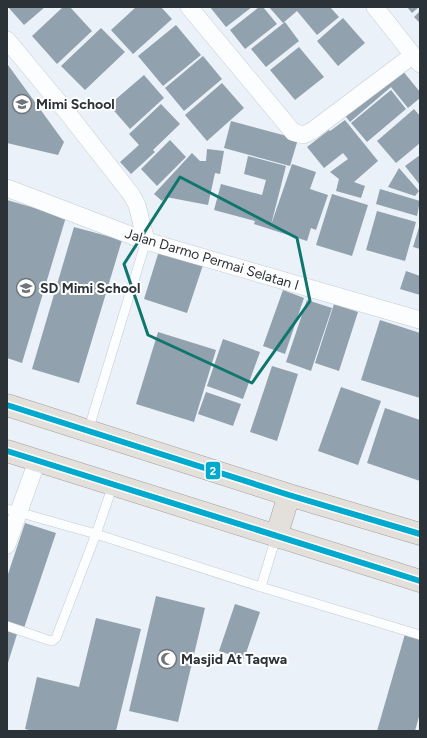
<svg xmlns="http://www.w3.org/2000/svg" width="427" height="738" font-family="Figtree,sans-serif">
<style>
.building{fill:#91a1ae}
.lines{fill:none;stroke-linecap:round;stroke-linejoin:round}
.service-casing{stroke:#c6ccd2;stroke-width:10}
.minor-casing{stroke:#c6ccd2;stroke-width:18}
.primary-casing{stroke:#a39f99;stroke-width:23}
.service{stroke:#fcfdfe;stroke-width:9}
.minor{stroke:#fcfdfe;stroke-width:17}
.primary{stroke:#e3e0dc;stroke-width:22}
.bus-1-casing{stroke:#fff;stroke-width:9}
.bus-1{stroke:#00a9ce;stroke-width:6}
.marked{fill:none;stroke:#0f766e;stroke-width:3;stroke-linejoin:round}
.labels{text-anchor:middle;stroke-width:4;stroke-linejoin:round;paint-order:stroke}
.poi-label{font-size:14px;font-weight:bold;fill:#2c3338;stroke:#fff;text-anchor:start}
.street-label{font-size:14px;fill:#2c3338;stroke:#fff}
.line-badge{stroke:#fff;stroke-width:1.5}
.badge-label{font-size:11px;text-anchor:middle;font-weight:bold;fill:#fff}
</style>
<rect width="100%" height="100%" fill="#eaf1f8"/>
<!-- building -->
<path class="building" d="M8,7h37l-21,18z
M63,7h7l22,24 -35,33 -25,-28z
M136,7h25l11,12 -39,35 -22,-24z
M210,7h42l-26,20z
M259,7h4l14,17 -32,25 -15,-19z
M269,7h61l9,10 -22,18 -20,-24 -14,12z
M407,7h12l-7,6z
M420,11v12l-6,-6z
M343,18l22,25 -27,23 -21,-25z
M285,22l14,19 -33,26 -15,-18z
M176,25l25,30 -38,31 -25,-30z
M101,28l24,24 -40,38 -24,-24z
M299,47l25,30 -29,23 -25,-30z
M203,56l19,23 -38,32 -19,-23z
M8,65l56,77 -6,13 -51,-12v-77z
M402,70l18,22v6l-12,10 -17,-21 -41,35 -7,-9z
M144,75l20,23 -34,31 -21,-24z
M222,83l22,25 -37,33 -22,-26z
M391,90l15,19 -39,33 -16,-19z
M161,104l19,20 -27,26 2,2 -24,22 -11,-12 19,-17 -10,-11z
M414,109l6,7v27l-24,20 -19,-22z
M345,120l33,41 -24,21 11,4 -4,12 -25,-7 3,-12 -9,-7 18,-13 -5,-6 -19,15 -17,-21 22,-17 1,1z
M231,121l67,18 -8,27 -66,-18z
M170,140l16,17 -29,29 -16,-17z
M207,149l17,2 -4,23 -5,-1 -7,32 -42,-8 -4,4 -8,-7 38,-41 8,8h6z
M420,155v30l-15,-19z
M248,156l38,10 -15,59 21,-61 24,8 -6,17 18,6 -12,35 -5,-2 -4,13 -53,-17 1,-3 -41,-11 7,-26 41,11 4,-15 -22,-6z
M399,168l20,23 -4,5 -27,-9z
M380,189l40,12 -3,15 -41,-12z
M332,194l36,11 -16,51 -36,-11z
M7,200l59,17 -44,146 -15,-5z
M377,211l39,11 -11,39 -39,-11z
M420,224v25l-7,-2z
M74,227l48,13 -43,143 -47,-14z
M159,251l44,14 -16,48 -43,-14z
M406,271l14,5v19l-20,-6z
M283,290l21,8 -19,56 -22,-8z
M307,300l25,8 -21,63 -25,-9z
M334,304l24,8 -19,59 -24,-8z
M380,320l40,13v65l-59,-18z
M158,332l58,18 -22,72 -58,-18z
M223,339l37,13 -17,47 -36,-13z
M272,366l26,8 -21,67 -27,-9z
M341,387l40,14 -23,64 -40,-14z
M206,392l35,12 -8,22 -35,-12z
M385,408l35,12v61l-53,-18z
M25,523l31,10 -32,95 -17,-5v-46z
M156,596l49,12 -27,114 -49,-11z
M235,604l25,8 -16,47 -25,-8z
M96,618l45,11 -25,102h-84l-7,-2 12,-52 42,10z
M7,627l11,4 -11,35z
M405,634l15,5v74l-5,18h-38z"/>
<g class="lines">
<defs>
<path id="service" d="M88,431l58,-190
M7,509l89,25 165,53 159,48
M261,587l15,-50
M7,626l41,14 4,1 4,-3 40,-104 17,-49"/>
<path id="minor" d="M189,7l104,125 10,3 9,-4 101,-76
M375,7l45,57
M7,40l59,71 65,83 6,11 9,36
M7,188l139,53 274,79
M7,545l30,-84"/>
<path id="primary" d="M7,405l282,90 131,39
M7,451l413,130
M276,537l13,-42"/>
</defs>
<!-- service casing -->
<use href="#service" class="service-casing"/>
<!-- minor casing -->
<use href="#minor" class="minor-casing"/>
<!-- primary casing -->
<use href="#primary" class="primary-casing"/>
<!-- service -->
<use href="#service" class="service"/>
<!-- minor -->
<use href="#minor" class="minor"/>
<!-- primary -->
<use href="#primary" class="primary"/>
<defs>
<path id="bus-1" d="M7,405l282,90 131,39
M7,451l413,130"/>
</defs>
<!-- bus-1 casing -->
<use href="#bus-1" class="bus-1-casing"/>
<!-- bus-1 -->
<use href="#bus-1" class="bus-1"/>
</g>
<!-- marked area -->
<path class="marked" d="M180,177l117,61 13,63 -58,82 -104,-48 -24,-71z"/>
<!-- icons -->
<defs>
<symbol id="school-ring" viewBox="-11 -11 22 22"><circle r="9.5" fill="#fff" stroke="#6e767b" stroke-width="1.5"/><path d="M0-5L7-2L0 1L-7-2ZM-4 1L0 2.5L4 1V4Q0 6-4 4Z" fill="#6e767b"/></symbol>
<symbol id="mosque-ring" viewBox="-11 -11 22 22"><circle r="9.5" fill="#fff" stroke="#6e767b" stroke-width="1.5"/><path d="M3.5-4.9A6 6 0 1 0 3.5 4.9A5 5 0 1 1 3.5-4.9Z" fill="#6e767b"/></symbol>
</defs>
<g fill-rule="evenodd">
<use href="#school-ring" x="11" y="93" width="22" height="22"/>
<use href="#school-ring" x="15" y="277" width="22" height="22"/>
<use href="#mosque-ring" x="156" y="648" width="22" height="22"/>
</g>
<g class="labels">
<!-- poi labels -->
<g class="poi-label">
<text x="36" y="109">Mimi School</text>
<text x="40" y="293">SD Mimi School</text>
<text x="181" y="664">Masjid At Taqwa</text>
</g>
<!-- street labels -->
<g class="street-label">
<text transform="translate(212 259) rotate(17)" y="5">Jalan Darmo Permai Selatan I</text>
</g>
</g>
<rect class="line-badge" x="205" y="461" width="16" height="19" rx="4" fill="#00a9ce"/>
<g class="badge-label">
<text x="213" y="475">2</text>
</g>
<!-- border -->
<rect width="427" height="738" fill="none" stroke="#2c3338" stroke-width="16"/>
</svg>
